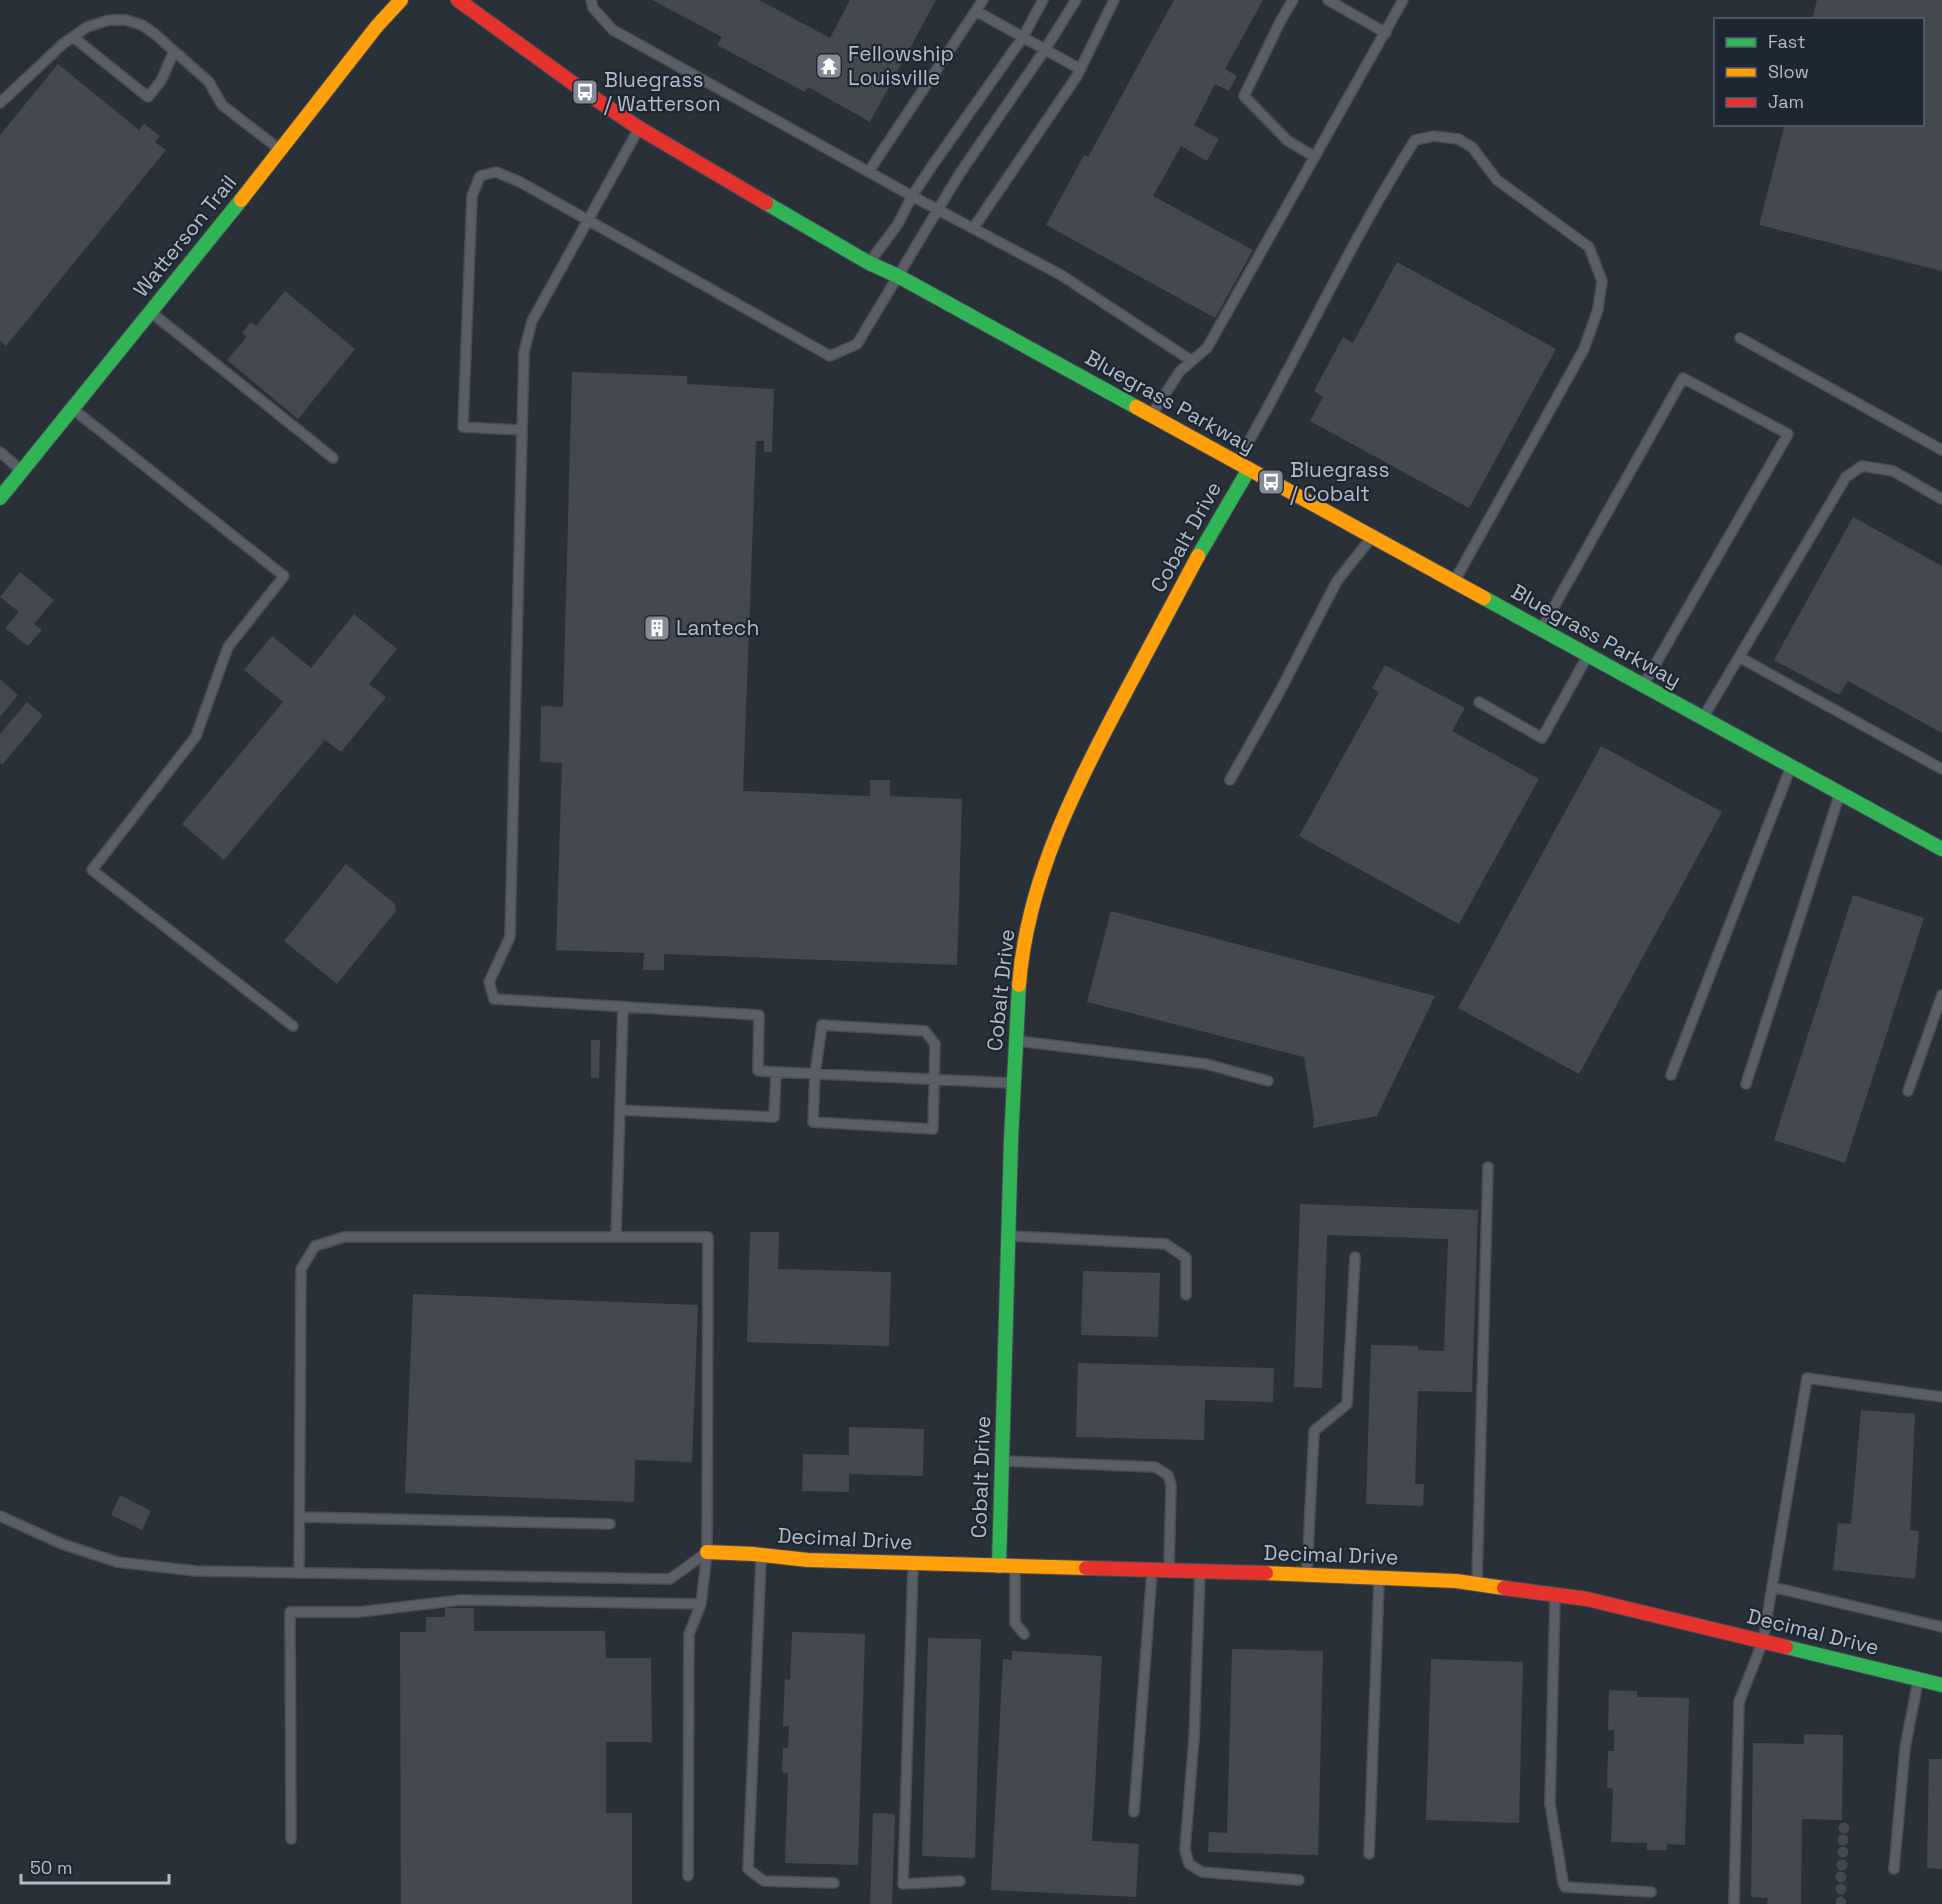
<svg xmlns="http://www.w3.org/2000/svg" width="1942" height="1904" font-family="'Space Grotesk',sans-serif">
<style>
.building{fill:#444950}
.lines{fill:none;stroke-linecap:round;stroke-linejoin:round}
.lane-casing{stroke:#484c53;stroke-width:12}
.fast-casing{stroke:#484c53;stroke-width:16}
.slow-casing{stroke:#484c53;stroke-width:16}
.jam-casing{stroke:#484c53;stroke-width:16}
.lane{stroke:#5a5e66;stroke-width:9}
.fast{stroke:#30b455;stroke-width:14}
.slow{stroke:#ff9f0a;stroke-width:14}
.jam{stroke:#e5322d;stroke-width:14}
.labels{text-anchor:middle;stroke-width:4.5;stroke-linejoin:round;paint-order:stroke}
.poi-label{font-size:21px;fill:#b4bcc9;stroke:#1d2633;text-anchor:start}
.street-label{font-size:21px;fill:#b4bcc9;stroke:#1d2633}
</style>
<rect width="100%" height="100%" fill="#2a3038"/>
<!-- building -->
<path class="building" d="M652,0h107l71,38 20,-38h86l-66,122 -62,-35 -3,5 -88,-47 5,-8z
M1174,0h89l-38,69 12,7 -8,15 -14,-7 -21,41 25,14 -12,22 -26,-15 -28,50 100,54 -38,68 -169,-93 38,-70 4,2z
M1817,0h125v271l-183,-46 26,-101h137v-104h-110z
M58,64l81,66 5,-7 7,6 9,7 -5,6 11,8 -160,196 -6,-5v-206z
M1397,262l159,87 -87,159 -159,-87 13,-24 -9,-6 29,-54 10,6z
M285,291l70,58 -57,70 -71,-59 20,-23 -5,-4 9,-11 5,4z
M572,372l115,4v8l87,5 -2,63h-8v-11h-8l-13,350 127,5v-16h20v16l72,3 -5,166 -293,-11v16h-21l1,-17 -88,-3 6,-187 -22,-1 1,-56 22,1z
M1853,517l89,49v167l-94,-52 -9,14 -65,-35z
M20,572l34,28 -20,24 8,6 -14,16 -23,-18 14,-16 -19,-15z
M354,614l43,35 -28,35 17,13 -45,55 -16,-12 -101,120 -42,-36 101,-122 -39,-32 28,-34 39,32z
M1385,665l80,43 -13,23 87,48 -80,145 -160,-88 80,-144 -7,-4z
M0,679l18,16 -18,22z
M27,702l16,14 -41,49 -2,-2v-29z
M1601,746l121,66 -143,262 -121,-66z
M346,864l49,40 1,7 -59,73 -53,-43z
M1853,895l71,23 -79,245 -71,-23z
M1111,911l324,85 -58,120 -64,12 1,-10 -10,-61 -217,-55z
M591,1040h9l-1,38h-8z
M1300,1204l178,6 -6,182 -54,-1 -3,93h9l-1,22 -57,-2 5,-159 47,1v4l26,1 4,-112 -121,-4 -5,153 -28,-1z
M750,1232h29l-1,37 113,3 -2,74 -142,-4z
M1083,1271l77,2 -2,64 -77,-2z
M413,1294l285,11 -6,157 -57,-2 -1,42 -229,-9z
M1078,1363l196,5 -1,34 -68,-2 -1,40 -128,-3z
M1861,1410l54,4 -5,116 9,1 -4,48 -82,-9 5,-47 13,1z
M849,1427l75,2 -1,47 -74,-2v18l-47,-1 1,-37 46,1z
M120,1495l31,16 -9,19 -31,-15z
M445,1608h29v23h131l1,27h45l1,84h-46v71h26v91h-231l-1,-272h26v-15h19z
M792,1632l73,2 -7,231 -73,-2 3,-90 -6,-1 1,-24h5l1,-22h-6l2,-47 5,1z
M928,1638l53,1 -6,219 -53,-2z
M1232,1649l91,2 -5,204 -110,-3 1,-20 18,1z
M1012,1651l90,5 -10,185 47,3 -3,53 -145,-7 12,-231 9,1z
M1431,1659l92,3 -4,161 -93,-3z
M1609,1690l28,1v6l52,1 -4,147 -18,-1v6h-20v-7l-36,-1 2,-54h-6l1,-37h6v-21h-6z
M1804,1734l39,1 -1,85 -40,-1 -1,85h-34l1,-6 -17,-1 2,-154 51,1z
M1929,1759h13v110l-15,-1z
M873,1813l22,1 -3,90h-22z
M1838.5 1828a5.5 5.5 0 1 1 11 0a5.5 5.5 0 1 1-11 0Z
M1837.5 1840a5.5 5.5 0 1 1 11 0a5.5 5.5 0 1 1-11 0Z
M1837.5 1852a5.5 5.5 0 1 1 11 0a5.5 5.5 0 1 1-11 0Z
M1836.5 1865a5.5 5.5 0 1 1 11 0a5.5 5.5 0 1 1-11 0Z
M1835.5 1877a5.5 5.5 0 1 1 11 0a5.5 5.5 0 1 1-11 0Z
M1835.5 1889a5.5 5.5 0 1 1 11 0a5.5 5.5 0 1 1-11 0Z
M1841,1896l5,4v4h-10v-5z"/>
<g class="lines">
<defs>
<path id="lane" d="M591,0l2,8 20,22 299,166 149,79 131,86
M1293,0l-12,20 -37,76 44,45 27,16
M1328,0l58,33
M976,11l104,58
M73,37l75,60 13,-16 13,-30
M0,103l64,-60 23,-16 22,-7h17l16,5 13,9 54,48 13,23 57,44
M869,171l114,-171
M974,227l103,-151 37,-76
M871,260l27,-36 14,-28 22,-33 89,-126 20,-37
M152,313l181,145
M1740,338l202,112
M74,410l210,166 -56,71 -32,89 -104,134 201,156
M1152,414l28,-43 27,-23 196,-348
M522,430l2,-78 8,-31 106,-191
M0,452l21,18
M1237,462c62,-106 112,-219 178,-322l19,-4 24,3 14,8 25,33 92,67 13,34 -4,28 -14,40 -129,231
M1542,628l141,-250 105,56 -144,250
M1739,657l203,112
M1479,702l63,36 46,-83
M1704,716l142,-239 16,-11 31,5 49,28
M1230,780l50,-89 57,-110 35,-44
M822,1025l103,6 10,13 -2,85 -120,-7 2,-48z
M1018,1041l188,23 62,17
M1671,1075l119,-306
M1011,1083l-253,-12 1,-56 -265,-16 -5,-17 21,-45 12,-507 -59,-3 9,-231 8,-20 16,-4 24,10 310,174 27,-12 103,-171 84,-122 32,-51
M1746,1084l93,-288
M1908,1091l34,-96
M620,1110l154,7 2,-45
M1011,1236l155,8 20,14v37
M616,1237l7,-230
M1005,1461l150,6 13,8 3,10 -2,83
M0,1516l62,28 55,18 79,9 474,8 36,-26
M299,1517l311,7
M761,1558l-13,311 16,12 70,2
M913,1566l-10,318 57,-3
M1015,1569v54l9,11
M1200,1572l-6,166 -9,112 4,14 13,8 97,8
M1307,1572l7,-141 33,-27 8,-147
M299,1573l2,-304 14,-23 29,-9h364l-1,315 -6,52 -12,30 -1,242
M1477,1581l11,-414
M1772,1587l170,40
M1555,1596l-5,208 13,78 2,5 86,5
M1134,1812l18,-241
M291,1839l-1,-227h69l102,-12 240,4
M1369,1854l10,-274
M1894,1869l11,-121 13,-67
M1734,1904l5,-202 24,-61 44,-263 135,19"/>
<path id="fast" d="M766,203l103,60 29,13 238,131
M0,498l241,-298
M1198,556l51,-87
M1484,598l458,251
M999,1566l12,-426 8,-155
M1786,1647l156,38"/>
<path id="slow" d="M241,200l136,-174 24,-26
M1136,407l348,191
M1019,985c8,-104 56,-198 104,-288 25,-47 50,-94 75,-141
M707,1552l46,2 55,6 278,8
M1266,1573l190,8 48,7"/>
<path id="jam" d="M458,0l127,92 54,36 127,75
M1086,1568l180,5
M1504,1588l83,11 199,48"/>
</defs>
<!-- lane casing -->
<use href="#lane" class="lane-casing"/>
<!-- fast casing -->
<use href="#fast" class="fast-casing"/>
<!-- slow casing -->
<use href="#slow" class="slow-casing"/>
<!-- jam casing -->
<use href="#jam" class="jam-casing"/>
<!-- lane -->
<use href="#lane" class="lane"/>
<!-- fast -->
<use href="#fast" class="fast"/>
<!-- slow -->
<use href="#slow" class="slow"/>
<!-- jam -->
<use href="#jam" class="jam"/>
</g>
<!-- icons -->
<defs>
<symbol id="temple-square" viewBox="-11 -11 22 22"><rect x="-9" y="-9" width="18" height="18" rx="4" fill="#848b96" stroke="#1d2633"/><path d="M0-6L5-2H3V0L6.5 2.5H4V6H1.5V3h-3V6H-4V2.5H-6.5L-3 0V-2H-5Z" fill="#fff"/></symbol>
<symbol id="bus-square" viewBox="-11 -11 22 22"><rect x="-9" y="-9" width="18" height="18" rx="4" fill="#848b96" stroke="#1d2633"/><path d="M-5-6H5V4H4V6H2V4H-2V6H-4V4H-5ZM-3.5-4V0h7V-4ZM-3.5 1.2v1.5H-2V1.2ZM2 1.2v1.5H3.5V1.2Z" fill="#fff"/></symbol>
<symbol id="building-square" viewBox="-11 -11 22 22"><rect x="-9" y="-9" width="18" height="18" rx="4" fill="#848b96" stroke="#1d2633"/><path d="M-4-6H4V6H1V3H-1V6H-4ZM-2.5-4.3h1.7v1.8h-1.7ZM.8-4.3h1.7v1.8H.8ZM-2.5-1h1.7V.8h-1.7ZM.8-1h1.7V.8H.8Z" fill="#fff"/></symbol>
</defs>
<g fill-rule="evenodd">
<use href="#temple-square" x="814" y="51" width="30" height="30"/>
<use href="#bus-square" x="570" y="77" width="30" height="30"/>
<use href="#bus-square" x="1256" y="467" width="30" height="30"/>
<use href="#building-square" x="642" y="613" width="30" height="30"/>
</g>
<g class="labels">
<!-- poi labels -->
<g class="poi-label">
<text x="848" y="61">Fellowship<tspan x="848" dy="24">Louisville</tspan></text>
<text x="604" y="87">Bluegrass<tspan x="604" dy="24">/ Watterson</tspan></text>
<text x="1290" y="477">Bluegrass<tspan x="1290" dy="24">/ Cobalt</tspan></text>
<text x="676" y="635">Lantech</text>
</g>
<!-- street labels -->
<g class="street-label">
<text transform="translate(185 236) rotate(-51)" y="7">Watterson Trail</text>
<text transform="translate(1170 402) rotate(29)" y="7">Bluegrass Parkway</text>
<text transform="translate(1186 537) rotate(-61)" y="7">Cobalt Drive</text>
<text transform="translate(1596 636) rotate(29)" y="7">Bluegrass Parkway</text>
<text transform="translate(1001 990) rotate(-84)" y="7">Cobalt Drive</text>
<text transform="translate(981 1477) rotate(-88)" y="7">Cobalt Drive</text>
<text transform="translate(845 1539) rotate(3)" y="7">Decimal Drive</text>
<text transform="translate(1331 1555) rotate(2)" y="7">Decimal Drive</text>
<text transform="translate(1813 1632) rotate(14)" y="7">Decimal Drive</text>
</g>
</g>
<!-- legend -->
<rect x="1714" y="18" width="210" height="108" fill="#1d2633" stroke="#59626f" stroke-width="1.5"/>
<rect x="1726" y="38" width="30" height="9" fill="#30b455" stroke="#59626f" stroke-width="1.5"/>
<text x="1768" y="48" font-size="18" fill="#b4bcc9">Fast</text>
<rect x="1726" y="68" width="30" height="9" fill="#ff9f0a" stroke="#59626f" stroke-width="1.5"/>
<text x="1768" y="78" font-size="18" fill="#b4bcc9">Slow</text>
<rect x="1726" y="98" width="30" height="9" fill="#e5322d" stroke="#59626f" stroke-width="1.5"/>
<text x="1768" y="108" font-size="18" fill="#b4bcc9">Jam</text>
<!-- scale -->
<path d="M21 1874v9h148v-9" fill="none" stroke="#b4bcc9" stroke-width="3"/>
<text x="30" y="1874" font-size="18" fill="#b4bcc9" stroke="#1d2633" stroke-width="4.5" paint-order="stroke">50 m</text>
</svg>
